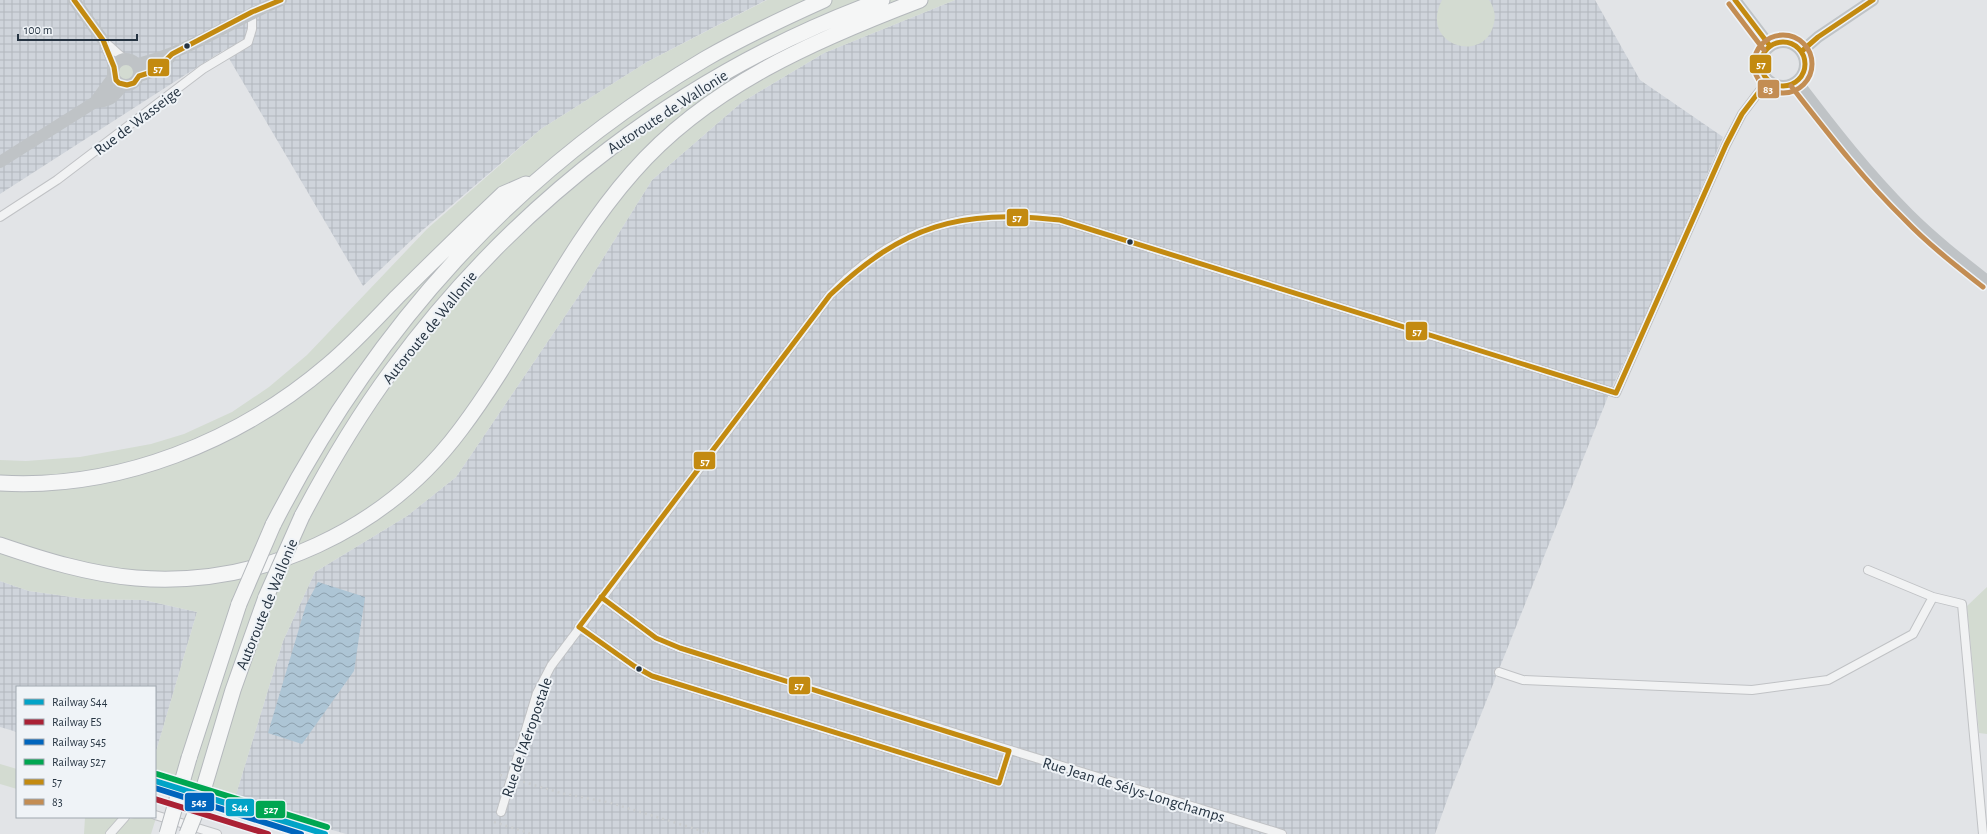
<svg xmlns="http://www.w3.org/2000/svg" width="1987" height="834" font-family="'Alegreya Sans',sans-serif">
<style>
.industrial{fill:url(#industrial-grid)}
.green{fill:#d3dbd1}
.water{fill:url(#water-waves)}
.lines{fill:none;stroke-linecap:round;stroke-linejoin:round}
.street-casing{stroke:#c0c2c5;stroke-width:10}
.highway-casing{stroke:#b4b8bc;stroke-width:17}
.street{stroke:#f1f2f3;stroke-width:8}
.secondary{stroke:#bfc3c6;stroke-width:12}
.highway{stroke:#f5f6f6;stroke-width:15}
.rail{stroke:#cacdcf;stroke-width:2.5;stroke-dasharray:2 4;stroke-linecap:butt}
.highway-bridge-casing{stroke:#b4b8bc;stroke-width:17;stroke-linecap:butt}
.highway-bridge{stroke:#f5f6f6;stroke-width:15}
.bus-1-casing{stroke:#eff3f7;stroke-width:8}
.bus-2-casing{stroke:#eff3f7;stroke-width:8}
.bus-1{stroke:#c38a10;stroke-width:5}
.bus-2{stroke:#c38d53;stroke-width:5}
.rail-1-casing{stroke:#eff3f7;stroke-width:9}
.rail-2-casing{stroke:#eff3f7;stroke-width:9}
.rail-3-casing{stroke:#eff3f7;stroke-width:9}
.rail-4-casing{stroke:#eff3f7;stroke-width:9}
.rail-1{stroke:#02a3c7;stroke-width:6}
.rail-2{stroke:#aa2135;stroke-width:6}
.rail-3{stroke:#0065bd;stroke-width:6}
.rail-4{stroke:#00a651;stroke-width:6}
.bus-dot{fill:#263442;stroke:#eff3f7;stroke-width:1.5}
.labels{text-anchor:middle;stroke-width:4;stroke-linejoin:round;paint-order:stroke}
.street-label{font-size:16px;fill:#263442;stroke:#eff3f7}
.line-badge{stroke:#eff3f7;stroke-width:1.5}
.badge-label{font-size:11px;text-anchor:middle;font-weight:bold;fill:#fff}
</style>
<defs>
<pattern id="industrial-grid" width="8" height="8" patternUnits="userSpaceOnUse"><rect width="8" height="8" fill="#cfd4db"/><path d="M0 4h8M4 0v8" fill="none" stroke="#b2b7bd"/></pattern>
<pattern id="water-waves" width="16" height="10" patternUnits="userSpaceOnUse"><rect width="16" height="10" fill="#adc5d5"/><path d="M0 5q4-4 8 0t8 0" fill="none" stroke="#8da1ae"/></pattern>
</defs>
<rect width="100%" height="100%" fill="#e2e4e7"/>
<!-- industrial -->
<path class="industrial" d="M0,0h766l-119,62 -106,67 -123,105 -55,52 -139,-236 -224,144z
M955,0h640l45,80 83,57 -64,150 -50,107 -159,398 -15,42h-1089l-112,-33 49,-160 32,-69 92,-56 49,-39 134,-198 62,-99 90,-78 82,-49z
M0,581l29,10 57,8 58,1 53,12 -42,143v-68h-138v45l-17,-5z"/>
<!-- green -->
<path class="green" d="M767,0h188l-131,53 -82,49 -90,78 -62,99 -134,198 -49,39 -92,56 -32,69 -49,160 -79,-27v-19l42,-143 -53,-12 -58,-1 -57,-8 -29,-10v-121l26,1 54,-4 71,-13 33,-10 48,-22 37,-25 38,-32 120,-126 114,-100 106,-67z
M1442,0h47c5,7 7,15 5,23 -9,43 -76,22 -52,-23z
M117 72a9 9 0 1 1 18 0a9 9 0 1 1-18 0Z
M1987,587v147l-8,-1 -12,-127z
M0,764l17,5v20l-17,-5z
M85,817h34l-12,17h-23z
M138,817l18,1 -5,16h-37c7,-10 12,-15 24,-17z"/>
<!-- water -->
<path class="water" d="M318,582l47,15 -11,74 -52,73 -34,-11 38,-128z"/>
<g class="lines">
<defs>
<path id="street" d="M103,40l11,27
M105,42l19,17
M0,217l57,-37 146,-111 45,-27 4,-13v-17
M1868,570l65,27 29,7 21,230
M601,597l55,41 24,10 602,186
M579,627l55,39 18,10 347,107 10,-32
M1499,672l24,8 229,10 76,-10 85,-46 20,-37
M501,812l36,-119 14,-27 279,-371c65,-68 138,-89 230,-75l556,173 110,-248 16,-31 26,-34
M155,815l62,19
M110,834l15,-17"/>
<path id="highway" d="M0,483c119,7 239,-42 328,-118 25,-21 47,-45 69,-68 35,-35 70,-69 106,-103l23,-10
M302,516c27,-51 56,-100 90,-146 123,-168 294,-299 490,-370
M273,525c101,-197 241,-353 432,-466 38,-22 79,-41 119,-59
M0,545c44,15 89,29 136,33 125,10 250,-48 325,-149 62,-82 103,-179 172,-257 75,-86 182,-132 287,-172
M189,758l50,-154
M199,804l34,-114 33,-93"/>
</defs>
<!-- street casing -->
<use href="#street" class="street-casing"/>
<!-- highway casing -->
<use href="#highway" class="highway-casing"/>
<!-- street -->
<use href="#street" class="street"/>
<!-- secondary -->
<path class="secondary" d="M74,0l29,40
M1735,0l35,46
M1761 64a22 22 0 1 1 44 0a22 22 0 1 1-44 0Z
M1802,51l16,-14 55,-37
M113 72a13 13 0 1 1 26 0a13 13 0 1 1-26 0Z
M137,64c51,-11 96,-44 144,-64
M139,76l16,-5 15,-14
M1797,82c35,46 70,91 111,132 25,25 52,46 79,67
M95,102l19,-26
M0,162l95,-60c17,-1 18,-5 28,-17"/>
<!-- highway -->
<use href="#highway" class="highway"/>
<!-- rail -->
<path class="rail" d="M500,775l61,18 50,10 101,31
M494,822l38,12"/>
<defs>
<path id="highway-bridge" d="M266,597l36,-81
M239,604l34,-79
M167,834l22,-76
M187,834l12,-30"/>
</defs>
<!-- highway-bridge casing -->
<use href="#highway-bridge" class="highway-bridge-casing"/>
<!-- highway-bridge -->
<use href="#highway-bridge" class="highway-bridge"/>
<defs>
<path id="bus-1" d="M74,0l29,40 11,27 2,13 3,3 8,2 7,-2 5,-7 16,-5 17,-17 80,-42 29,-12
M1735,0l35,46
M1761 64a22 22 0 1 1 44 0a22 22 0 1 1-44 0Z
M1802,51l16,-14 55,-37
M1616,393l110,-248 16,-31 26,-34
M601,597l55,41 24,10 329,103
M579,627l251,-332c74,-70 129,-86 230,-75l556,173
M579,627l55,39 18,10 347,107 10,-32"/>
<path id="bus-2" d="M1729,4l35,46
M1754 64a29 29 0 1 1 58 0a29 29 0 1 1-58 0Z
M1791,86c36,46 71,92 113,133 24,25 51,46 79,68"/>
</defs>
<!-- bus-1 casing -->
<use href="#bus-1" class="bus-1-casing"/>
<!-- bus-2 casing -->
<use href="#bus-2" class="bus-2-casing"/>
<!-- bus-1 -->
<use href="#bus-1" class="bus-1"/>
<!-- bus-2 -->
<use href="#bus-2" class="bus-2"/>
<defs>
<path id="rail-1" d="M155,781l170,53"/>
<path id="rail-2" d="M155,799l113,35"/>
<path id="rail-3" d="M155,788l146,46"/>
<path id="rail-4" d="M157,774l170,53"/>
</defs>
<!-- rail-1 casing -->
<use href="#rail-1" class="rail-1-casing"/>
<!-- rail-2 casing -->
<use href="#rail-2" class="rail-2-casing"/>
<!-- rail-3 casing -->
<use href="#rail-3" class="rail-3-casing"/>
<!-- rail-4 casing -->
<use href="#rail-4" class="rail-4-casing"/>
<!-- rail-1 -->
<use href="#rail-1" class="rail-1"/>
<!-- rail-2 -->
<use href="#rail-2" class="rail-2"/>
<!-- rail-3 -->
<use href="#rail-3" class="rail-3"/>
<!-- rail-4 -->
<use href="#rail-4" class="rail-4"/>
</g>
<!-- markers -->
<g class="bus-dot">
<circle cx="187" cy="46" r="3.5"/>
<circle cx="1130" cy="242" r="3.5"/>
<circle cx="639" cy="669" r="3.5"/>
</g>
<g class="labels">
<!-- street labels -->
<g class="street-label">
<text transform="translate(667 111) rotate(-33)" y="6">Autoroute de Wallonie</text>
<text transform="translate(137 120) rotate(-37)" y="6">Rue de Wasseige</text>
<text transform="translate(429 327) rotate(-51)" y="6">Autoroute de Wallonie</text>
<text transform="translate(266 604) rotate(-68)" y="6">Autoroute de Wallonie</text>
<text transform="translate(526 737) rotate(-71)" y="6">Rue de l'Aéropostale</text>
<text transform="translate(1134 789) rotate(17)" y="6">Rue Jean de Sélys-Longchamps</text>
</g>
</g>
<g class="line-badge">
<rect x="1749" y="54" width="23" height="20" rx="4" fill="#c38a10"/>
<rect x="147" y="58" width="23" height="19" rx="4" fill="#c38a10"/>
<rect x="1757" y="79" width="23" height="20" rx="4" fill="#c38d53"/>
<rect x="1006" y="208" width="23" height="19" rx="4" fill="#c38a10"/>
<rect x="1405" y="321" width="23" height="20" rx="4" fill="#c38a10"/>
<rect x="693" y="451" width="23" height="19" rx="4" fill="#c38a10"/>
<rect x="788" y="676" width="23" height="19" rx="4" fill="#c38a10"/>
<rect x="184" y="792" width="31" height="20" rx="4" fill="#0065bd"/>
<rect x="225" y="798" width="30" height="19" rx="4" fill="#02a3c7"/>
<rect x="255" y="800" width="31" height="19" rx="4" fill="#00a651"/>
</g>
<g class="badge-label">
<text x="1761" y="68">57</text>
<text x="158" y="72">57</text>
<text x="1768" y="93">83</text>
<text x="1017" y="221">57</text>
<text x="1417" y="335">57</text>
<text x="705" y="465">57</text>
<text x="799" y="689">57</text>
<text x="199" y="806">545</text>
<text x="240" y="811">S44</text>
<text x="271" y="813">527</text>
</g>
<!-- legend -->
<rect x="16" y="686" width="140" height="132" fill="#eff3f7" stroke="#9fa7af"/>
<rect x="24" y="699" width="20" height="6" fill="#02a3c7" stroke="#9fa7af"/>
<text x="52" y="706" font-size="12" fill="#263442">Railway S44</text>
<rect x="24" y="719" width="20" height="6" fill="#aa2135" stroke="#9fa7af"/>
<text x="52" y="726" font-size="12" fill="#263442">Railway ES</text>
<rect x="24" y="739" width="20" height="6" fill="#0065bd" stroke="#9fa7af"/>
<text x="52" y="746" font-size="12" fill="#263442">Railway 545</text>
<rect x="24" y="759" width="20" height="6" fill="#00a651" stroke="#9fa7af"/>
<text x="52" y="766" font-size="12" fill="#263442">Railway 527</text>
<rect x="24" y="779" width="20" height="6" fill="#c38a10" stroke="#9fa7af"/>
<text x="52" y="786" font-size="12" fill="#263442">57</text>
<rect x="24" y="799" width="20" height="6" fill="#c38d53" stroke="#9fa7af"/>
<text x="52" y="806" font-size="12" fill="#263442">83</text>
<!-- scale -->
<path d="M18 34v6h119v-6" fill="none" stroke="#263442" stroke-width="2"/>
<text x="24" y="34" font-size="12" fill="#263442" stroke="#eff3f7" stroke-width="3" paint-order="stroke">100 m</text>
</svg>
